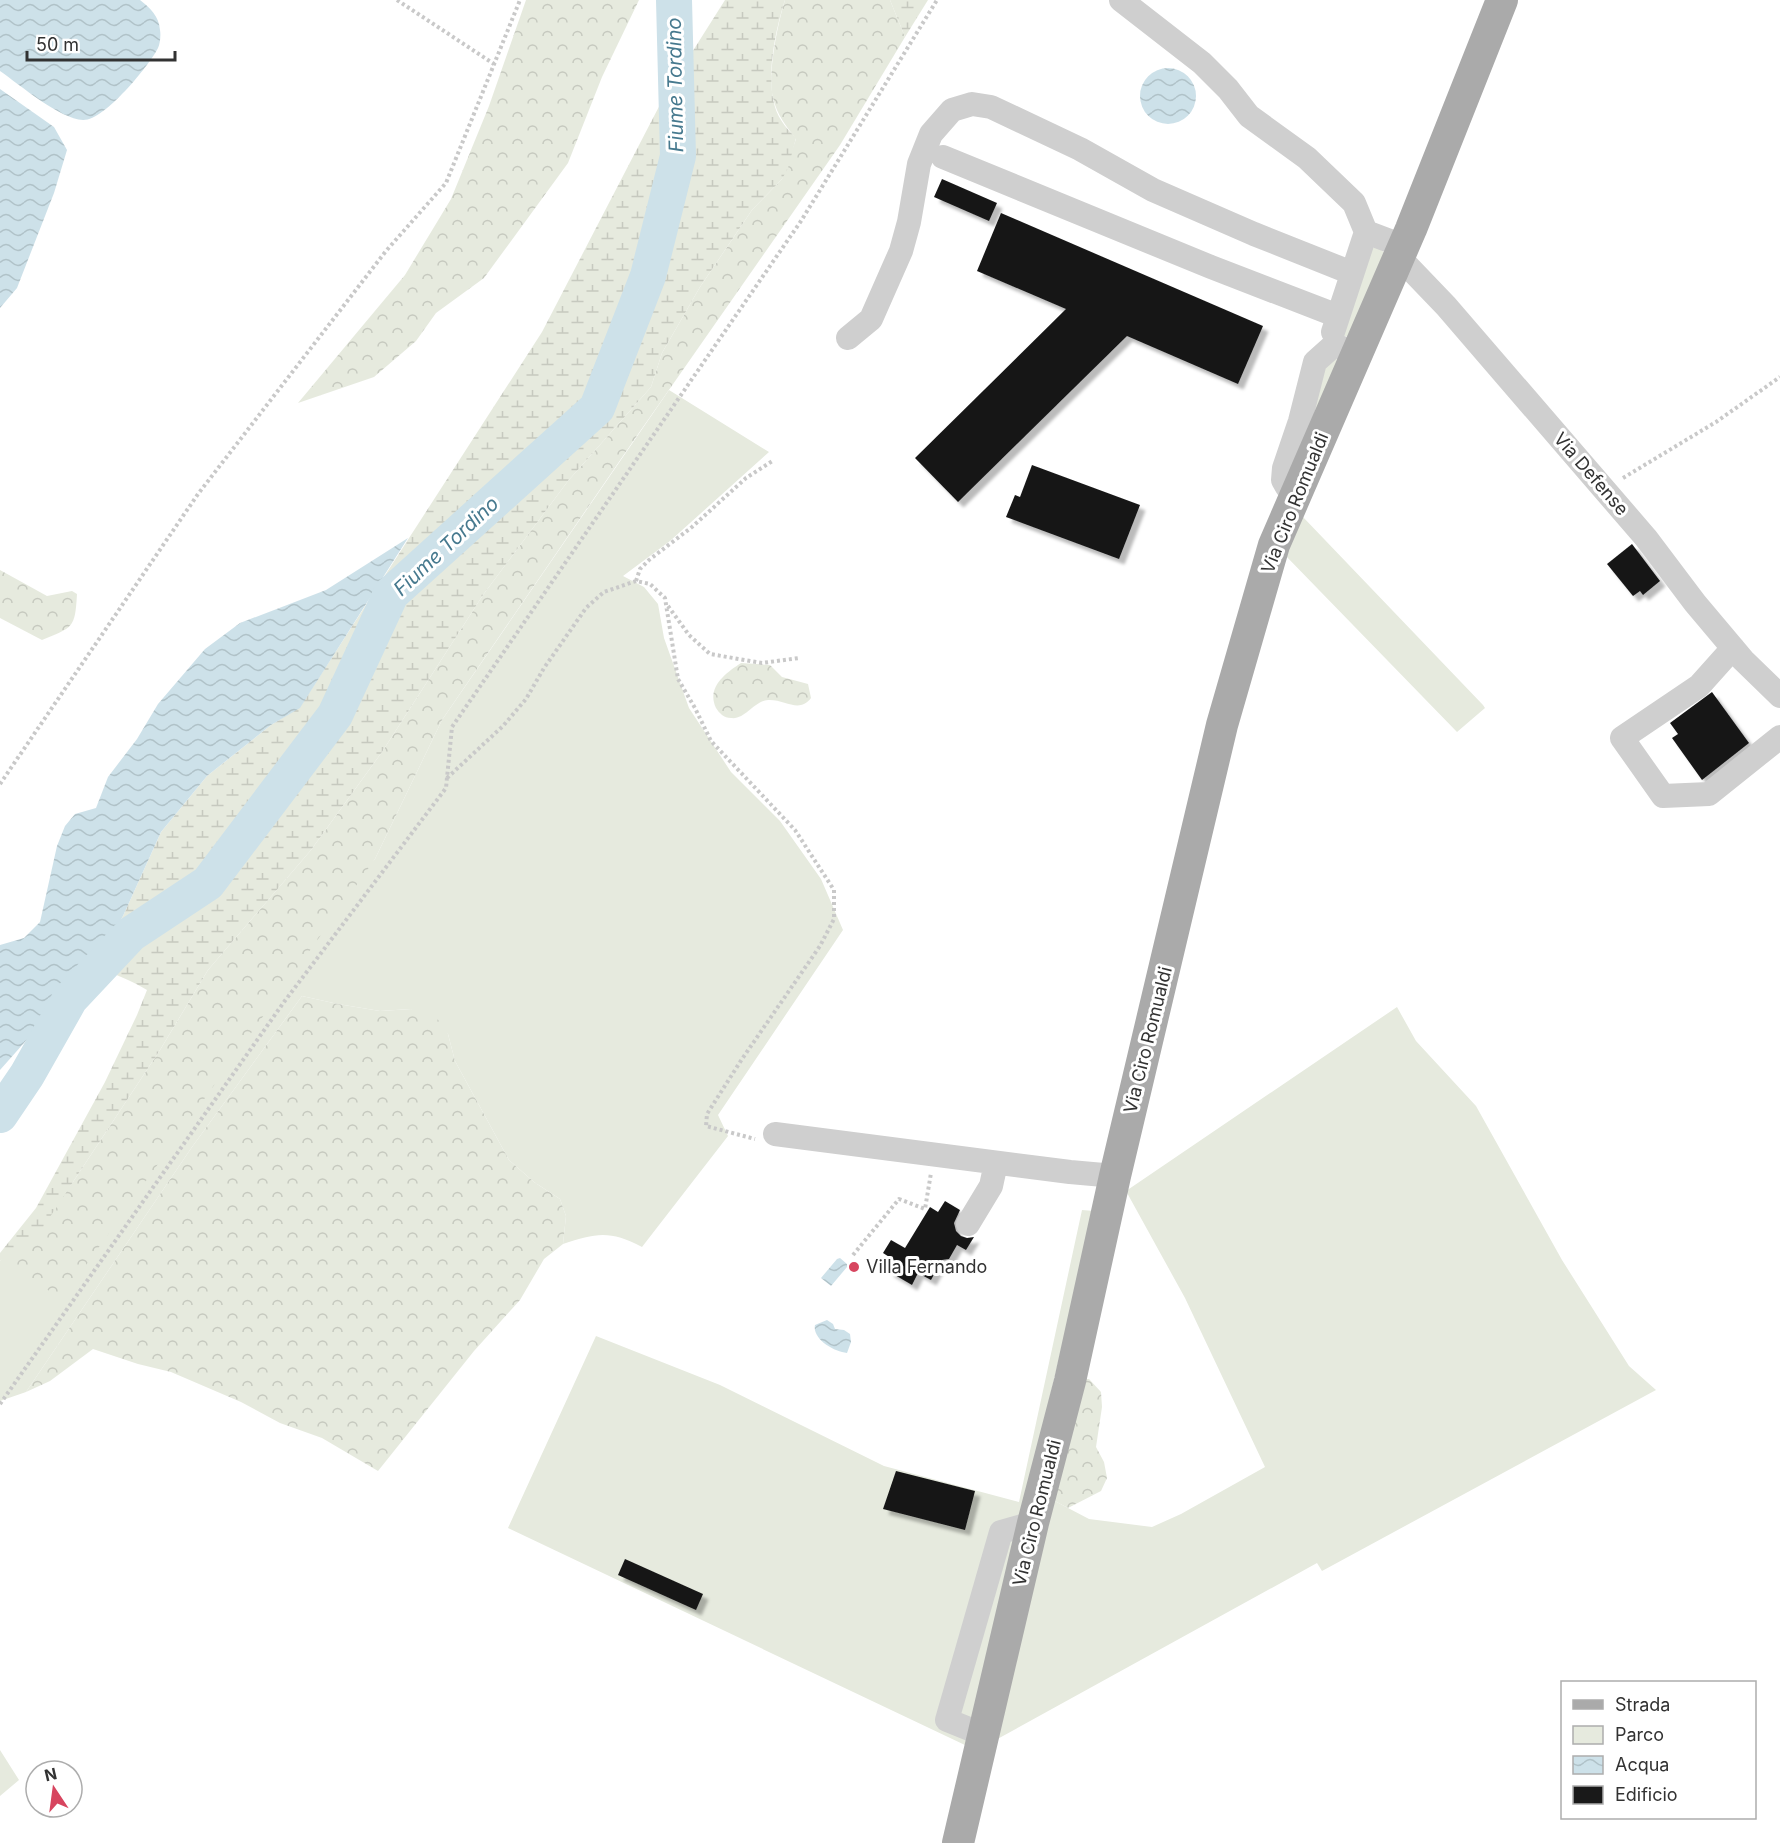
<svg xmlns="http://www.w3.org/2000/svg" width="1780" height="1843" font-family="Inter,sans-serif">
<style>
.green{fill:#e6eade}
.forest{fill:url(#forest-crowns)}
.wetland{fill:url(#wetland-marsh)}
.water{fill:url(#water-waves)}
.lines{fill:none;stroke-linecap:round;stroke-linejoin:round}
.river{stroke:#cde1e9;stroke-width:36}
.building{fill:#191919;filter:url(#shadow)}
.path{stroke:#c9c9c9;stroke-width:4;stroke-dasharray:3 3;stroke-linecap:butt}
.minor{stroke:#cfcfcf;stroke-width:24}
.major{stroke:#aaa;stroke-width:32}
.poi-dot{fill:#d7455f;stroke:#fff;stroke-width:2}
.labels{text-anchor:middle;stroke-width:6;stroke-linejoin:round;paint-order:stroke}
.street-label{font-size:18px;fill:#323232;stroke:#fff}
.poi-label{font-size:18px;fill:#323232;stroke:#fff;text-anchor:start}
.water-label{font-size:20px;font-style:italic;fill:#46798e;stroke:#fff}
</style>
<defs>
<pattern id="forest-crowns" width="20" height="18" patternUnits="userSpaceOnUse" patternTransform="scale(1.5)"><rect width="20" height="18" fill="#e6eade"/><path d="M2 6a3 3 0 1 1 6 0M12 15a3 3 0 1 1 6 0" fill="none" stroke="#c6c9bf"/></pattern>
<pattern id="wetland-marsh" width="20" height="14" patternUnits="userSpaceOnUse" patternTransform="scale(1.5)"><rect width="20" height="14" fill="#e6eade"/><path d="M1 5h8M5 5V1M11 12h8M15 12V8" fill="none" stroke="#c6c9bf"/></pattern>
<pattern id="water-waves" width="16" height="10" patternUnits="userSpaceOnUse" patternTransform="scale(1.5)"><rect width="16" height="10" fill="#cde1e9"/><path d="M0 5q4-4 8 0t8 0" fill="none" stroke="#b0c2c8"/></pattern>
<filter id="shadow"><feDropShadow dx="5.5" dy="5.5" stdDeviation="1.5" flood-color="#0004"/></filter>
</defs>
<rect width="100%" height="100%" fill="#fff"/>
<!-- green -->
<path class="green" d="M1377,247l8,6 -35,84 -6,-1 -2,-3 28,-84z
M1332,357l7,3 -47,99 29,-84z
M669,390l100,62 -99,89 -47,35 21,11 14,17 6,34 25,70 42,64 49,49 41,58 22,51 -125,185 10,21 -86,111c-32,-17 -46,-14 -79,-3l3,-28 -6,-17 -26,-17 -25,-22 -54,-99 -7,-27 -37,-25 -31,2 -42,-7 -36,-8 -110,151 -166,245 -26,9v-140l375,-402 67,-139z
M1302,516l181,189 2,3 -28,24 -174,-179z
M1397,1007l19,34 60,65 86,154 67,106 27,24 -334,181 -5,-8 -325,179 57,-244 40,21 63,8 29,-13 84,-47 -80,-169 -59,-107z
M1082,1210l12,1 -127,535 -459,-218 88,-192 124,49 164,81 135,36z
M0,1750l19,30 -19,16z"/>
<!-- forest -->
<path class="forest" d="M526,0h113l-37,77 -34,86 -84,115 -48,35 -20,28 -42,36 -76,26 107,-128 46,-76 38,-93z
M785,0h105l15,37 -65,108 -206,295 -192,280 -67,139 -313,440 -61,-39 41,-31 118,-179 48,-80 103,-120 71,-98 101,-157 85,-114 83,-94 11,-34 38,-66 52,-77 30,-31 14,-40c-10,-13 -19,-24 -23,-41 -6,-23 5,-76 12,-98z
M0,570l47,26 25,-5 5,3c-2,35 -4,33 -35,46l-42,-22z
M741,663l29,2 12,12 26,7 3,14c-12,16 -26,1 -43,2 -14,1 -23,20 -37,18 -7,0 -12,-5 -15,-10 -10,-21 10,-35 25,-45z
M302,996l36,8 42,7 31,-2 23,5 14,20 7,27 54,99 25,22 26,17 6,17 -3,28 -19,15 -24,41 -46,51 -96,120 -56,-33 -42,-15 -39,-21 -70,-30 -33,-8 -45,-15 -43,32 -24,11 166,-245z
M1080,1379h9l12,13 1,15 -6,40 8,15 3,16 -6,13 -33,17 -19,-10z"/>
<!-- wetland -->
<path class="wetland" d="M725,0h60c-10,31 -23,91 -4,120 4,7 10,13 15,18l-8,30 -6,11 -30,31 -52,77 -38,66 -11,34 -83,94 -85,114 -101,157 -71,98 -103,120 -48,80 -118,179 -42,32v-8l36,-45 69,-126 32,-67 10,-25c-17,-11 -37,-16 -54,-27l30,-47 38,-84 46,-56 64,-51 29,-18 242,-375 123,-237z
M890,0h38l-23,37z"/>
<!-- water -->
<path class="water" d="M0,0h140c10,8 19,16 20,30 1,5 0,14 -2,18 -9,18 -54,73 -75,72 -23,-1 -63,-35 -83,-49z
M1140 96a28 28 0 1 1 56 0a28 28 0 1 1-56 0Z
M0,89l54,38 13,23 -13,43 -37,95 -17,20z
M408,538l-108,170 -29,17 -64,51 -46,56 -38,84 -14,24 -30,41 -79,89v-125l24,-7 16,-16 17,-76 8,-20 10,-12 21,-6 12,-31 29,-38 21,-35 47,-55 35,-26 86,-33z
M840,1258l7,6v3l-16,19 -10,-8 16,-19z
M827,1320l6,4 2,5 9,1 6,4 1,8 -4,11c-13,-1 -35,-14 -32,-28z"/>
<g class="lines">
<!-- river -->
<path class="river" d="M0,1115l27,-40 43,-76 61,-65 77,-51 127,-168 56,-121 206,-186 51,-132 30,-120 -4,-156"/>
</g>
<!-- building -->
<path class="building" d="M942,179l55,24 -8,18 -55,-24z
M1001,213l262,113 -25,58 -111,-48 -169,166 -43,-44 151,-149 -89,-38z
M1032,465l108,40 -21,54 -113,-42 9,-22 5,2z
M1632,544l28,37 -17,14 -3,-4 -7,5 -26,-32z
M1712,692l37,51 -47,37 -30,-42 6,-4 -8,-11z
M945,1201l15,9 -6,13 2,8 5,5 6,2 7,-1 -8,13 -9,-5 -8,14 -7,1 -11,20 -13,-7 -6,12 -24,-14 6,-11 -11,-7 8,-13 14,8 25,-41 8,5z
M896,1471l79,20 -10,39 -82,-21z
M625,1559l78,35 -7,16 -78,-35z"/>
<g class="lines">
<!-- path -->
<path class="path" d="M397,0l97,64
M1623,478l93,-56 64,-45
M636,581l4,-12 9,-9 43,-33 54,-49 28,-18
M668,606l21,29 21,19 52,9 37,-5
M447,778l56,-52 23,-27 18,-31 42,-60 18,-16 32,-11 14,3 15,14 13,81 17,29 16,33 84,89 39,60v29l-14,27 -78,113 -35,55 -1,12 49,13
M0,784l198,-290 188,-243 60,-68 74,-183
M853,1255l46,-56 26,10 6,-36
M0,1404l284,-402 162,-214 6,-61 349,-506 136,-221"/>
<!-- minor -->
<path class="minor" d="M1121,0l81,63 26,26 21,27 58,42 47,45 12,29
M943,157l268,110 127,49
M1398,256l48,50 200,232 49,65 48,57 37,36
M1333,332l33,-100 37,14
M848,338l23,-19 30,-68 8,-29 10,-58 12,-30 21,-24 20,-6 19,3 89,42 73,41 101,44 98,39
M1297,493l-10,-6 -4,-7 1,-12 16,-47 15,-59 19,-17 22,8
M1733,648l-34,38 -77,52 41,58 46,-2 71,-57
M775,1134l295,38 45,4
M968,1224l23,-38 5,-23
M984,1735l-37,-15 54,-188 32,-9"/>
<!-- major -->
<path class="major" d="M958,1843l75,-320 37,-142 45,-205 107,-451 52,-180 137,-316 91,-229"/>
</g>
<!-- markers -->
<circle class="poi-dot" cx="854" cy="1267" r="6"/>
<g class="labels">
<!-- street labels -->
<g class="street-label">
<text transform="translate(1591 474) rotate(49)" y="6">Via Defense</text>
<text transform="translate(1295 503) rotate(-68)" y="6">Via Ciro Romualdi</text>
<text transform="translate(1148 1040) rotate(-76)" y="6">Via Ciro Romualdi</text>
<text transform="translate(1037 1513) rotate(-76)" y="6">Via Ciro Romualdi</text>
</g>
<!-- poi labels -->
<g class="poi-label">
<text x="866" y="1273">Villa Fernando</text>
</g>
<!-- water labels -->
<g class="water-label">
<text transform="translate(675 85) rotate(-91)" y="7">Fiume Tordino</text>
<text transform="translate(446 546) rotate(-43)" y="7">Fiume Tordino</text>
</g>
</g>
<!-- legend -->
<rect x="1561" y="1681" width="195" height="138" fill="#ffffff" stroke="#adadad" stroke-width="1.5"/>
<rect x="1573" y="1700" width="30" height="9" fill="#aaaaaa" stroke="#adadad" stroke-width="1.5"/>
<text x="1615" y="1711" font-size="18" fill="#323232">Strada</text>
<rect x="1573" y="1726" width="30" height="18" fill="#e6eade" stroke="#adadad" stroke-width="1.5"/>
<text x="1615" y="1741" font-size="18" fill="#323232">Parco</text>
<rect x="1573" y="1756" width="30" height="18" fill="url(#water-waves)" stroke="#adadad" stroke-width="1.5"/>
<text x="1615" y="1771" font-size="18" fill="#323232">Acqua</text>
<rect x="1573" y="1786" width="30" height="18" fill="#191919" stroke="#adadad" stroke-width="1.5"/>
<text x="1615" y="1801" font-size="18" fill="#323232">Edificio</text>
<!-- north arrow -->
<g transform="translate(54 1789) rotate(347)"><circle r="28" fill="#ffffff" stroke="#adadad" stroke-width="1.5"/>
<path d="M0-4.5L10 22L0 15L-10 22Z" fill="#d7455f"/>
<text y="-9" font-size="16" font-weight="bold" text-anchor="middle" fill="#323232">N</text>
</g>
<!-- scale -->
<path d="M27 51v9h148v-9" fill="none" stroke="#323232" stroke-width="3"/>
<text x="36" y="51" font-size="18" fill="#323232" stroke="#ffffff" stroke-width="4.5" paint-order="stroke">50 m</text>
</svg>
